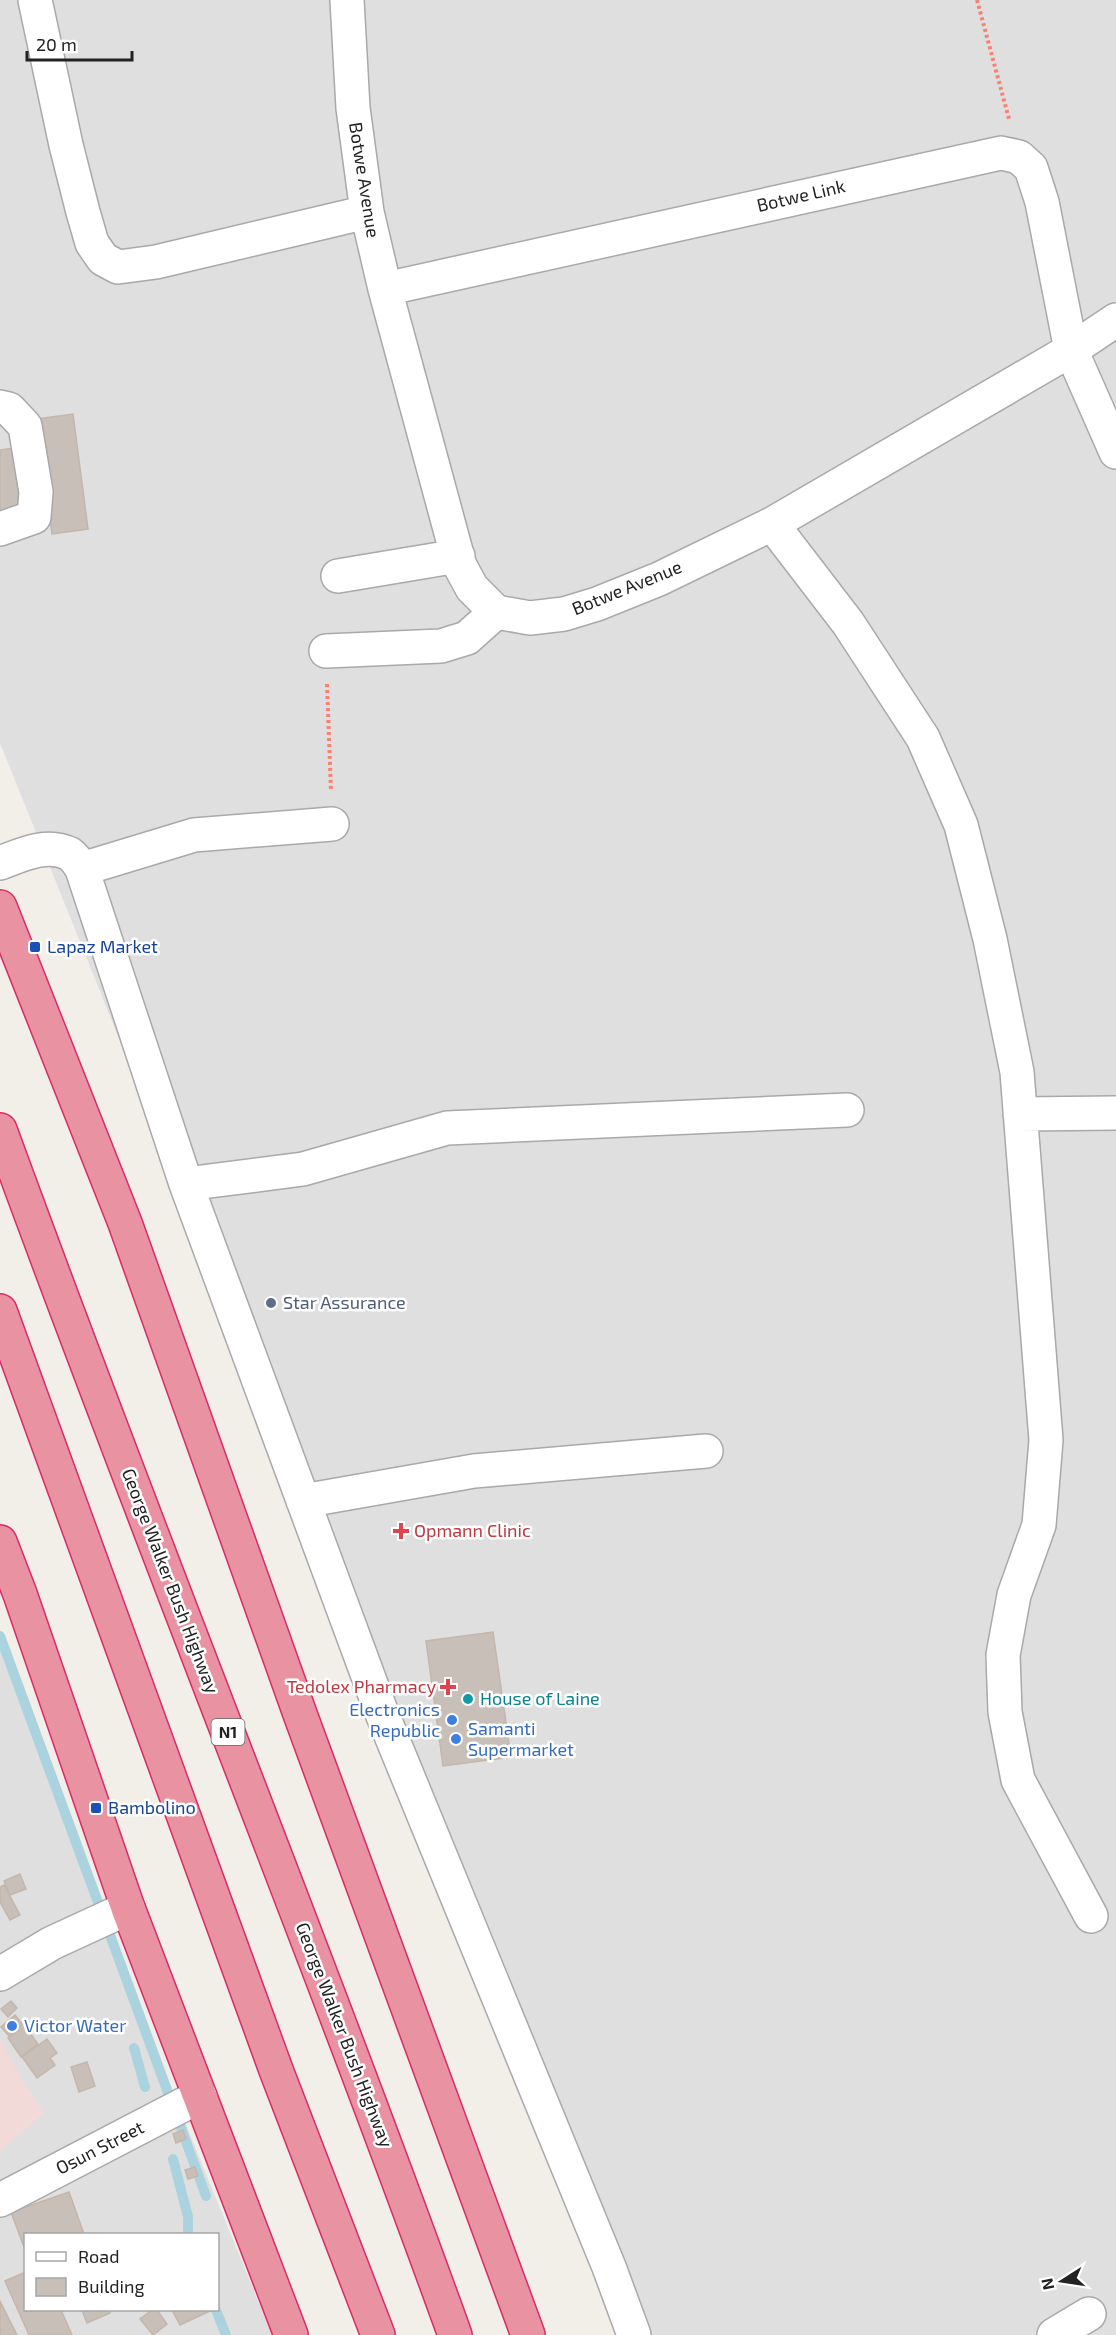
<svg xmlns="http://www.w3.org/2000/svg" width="1116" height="2335" font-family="'Exo 2',sans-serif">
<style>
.residential{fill:#e0dfdf;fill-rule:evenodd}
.commercial{fill:#f2dad9}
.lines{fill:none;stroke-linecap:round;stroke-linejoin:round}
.stream{stroke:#aad3df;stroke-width:10}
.building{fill:#c7bfb8;stroke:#c4b6ab;stroke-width:1.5}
.minor-casing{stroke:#a9a9a9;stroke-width:36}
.highway-casing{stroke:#dc2a67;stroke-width:36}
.path{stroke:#fa8072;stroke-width:4;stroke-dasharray:3 3;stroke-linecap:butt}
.minor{stroke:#fff;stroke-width:33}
.highway{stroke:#e892a2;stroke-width:33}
.transit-dot{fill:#1a4fb4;stroke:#fff;stroke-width:2}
.service-dot{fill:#5c6f8a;stroke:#fff;stroke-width:2}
.health-dot{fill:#e0444e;stroke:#fff;stroke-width:2}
.culture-dot{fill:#0f9aa8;stroke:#fff;stroke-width:2}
.shop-dot{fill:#3f7fe0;stroke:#fff;stroke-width:2}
.labels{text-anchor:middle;stroke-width:5;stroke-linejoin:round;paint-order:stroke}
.shield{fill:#fff;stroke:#646464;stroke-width:1.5}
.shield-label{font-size:16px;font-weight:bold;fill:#222}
.street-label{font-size:18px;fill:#222;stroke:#fff}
.transit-label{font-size:18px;fill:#164399;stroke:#fff;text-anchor:start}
.service-label{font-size:18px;fill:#4e5e75;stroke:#fff;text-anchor:start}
.health-label{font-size:18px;fill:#be3a42;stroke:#fff;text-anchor:start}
.culture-label{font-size:18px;fill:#0d838f;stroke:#fff;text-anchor:start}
.shop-label{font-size:18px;fill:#366cbe;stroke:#fff;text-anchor:start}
</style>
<rect width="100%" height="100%" fill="#f2efe9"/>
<!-- residential -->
<path class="residential" d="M0,0h1116v2335h-490l-343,-889 -283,-703z
M0,1651l109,286 163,398h-272zM26,2234h192v76h-192z"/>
<!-- commercial -->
<path class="commercial" d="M0,2038l23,44 21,31 -44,38z"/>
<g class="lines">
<!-- stream -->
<path class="stream" d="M0,1636l206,560
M134,2048l11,39
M173,2159l15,58v17
M216,2310l10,25"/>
</g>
<!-- building -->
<path class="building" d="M73,414l15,115 -36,5 -15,-115z
M40,444l8,63 -48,7v-64z
M493,1632l18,125 -68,9 -17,-125z
M20,1874l6,15 -16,6 -6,-14z
M4,1885l16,30 -10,5 -10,-18v-15z
M11,2001l6,7 -9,9 -7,-8z
M15,2015l8,10 -14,11 -8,-9z
M25,2026l13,18 -17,13 -13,-19z
M47,2039l10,14 -7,5 5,7 -18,13 -15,-21z
M87,2062l8,24 -16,6 -8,-25z
M183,2130l3,9 -10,4 -3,-9z
M195,2167l3,9 -10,3 -3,-9z
M69,2192l15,42h-58v13h-2l-13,-35z
M26,2272v38h35l11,25h-43l-24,-54z
M0,2301l17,34h-17z
M82,2310h27l1,3 -23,10z
M152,2310h5l10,14 -14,11 -13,-16z
M172,2310h40l-32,15z"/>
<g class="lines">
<defs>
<path id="minor" d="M35,0l31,145 17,67 9,31 11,16 15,8 38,-5 211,-50
M347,0l6,108 14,104 18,77 75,277 12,22 24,24 34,6 34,-4 33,-10 62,-25 113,-55 299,-174 45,-30
M385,289l616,-136 18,4 12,11 11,34 29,148 45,102
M0,407l9,2 16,17 11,66 -2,25 -34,12
M772,524l76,99 75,115 38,87 29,114 27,133 29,368 -7,85 -25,70 -11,60 2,57 13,68 73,136
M338,576l120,-20
M326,651l115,-5 26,-8 29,-26
M0,863c21,-8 47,-21 70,-9 4,3 9,10 12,15l104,315 195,527 228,556 25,68
M82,869l112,-34 138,-11
M1020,1114l96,-1
M186,1184l117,-15 144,-41 400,-18
M303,1501l171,-30 232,-20
M0,1974l52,-31 76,-35
M0,2200l200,-104
M1054,2335l35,-21"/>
<path id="highway" d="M0,907l125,316 175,491 228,621
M0,1130c147,404 309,801 455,1205
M0,1311l276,759 102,265
M0,1542l20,52 108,314 163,427"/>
</defs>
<!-- minor casing -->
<use href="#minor" class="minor-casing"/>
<!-- highway casing -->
<use href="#highway" class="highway-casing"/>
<!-- path -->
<path class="path" d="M977,0l32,119
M327,684l4,107"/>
<!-- minor -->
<use href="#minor" class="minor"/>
<!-- highway -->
<use href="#highway" class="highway"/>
</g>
<!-- markers -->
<g class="transit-dot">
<rect x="29" y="941" width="12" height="12" rx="3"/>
<rect x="90" y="1802" width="12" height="12" rx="3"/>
</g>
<circle class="service-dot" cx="271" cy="1303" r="6"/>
<g class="health-dot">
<path d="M398 1522h6v6h6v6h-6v6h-6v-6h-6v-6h6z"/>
<path d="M445 1678h6v6h6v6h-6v6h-6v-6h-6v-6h6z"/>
</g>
<circle class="culture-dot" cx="468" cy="1699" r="6"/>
<g class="shop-dot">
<circle cx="452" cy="1720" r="6"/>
<circle cx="456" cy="1739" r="6"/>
<circle cx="12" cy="2026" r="6"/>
</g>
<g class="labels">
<!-- shield labels -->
<rect class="shield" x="211.5" y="1719" width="33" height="26" rx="4.5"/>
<g class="shield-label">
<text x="228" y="1738">N1</text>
</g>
<!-- street labels -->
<g class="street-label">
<text transform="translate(364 180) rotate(81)" y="6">Botwe Avenue</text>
<text transform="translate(801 196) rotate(-13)" y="6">Botwe Link</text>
<text transform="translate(627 588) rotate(-22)" y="6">Botwe Avenue</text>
<text transform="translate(170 1581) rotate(69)" y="6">George Walker Bush Highway</text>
<text transform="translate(344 2035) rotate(69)" y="6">George Walker Bush Highway</text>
<text transform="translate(100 2148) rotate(-27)" y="6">Osun Street</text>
</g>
<!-- transit labels -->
<g class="transit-label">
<text x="47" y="953">Lapaz Market</text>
<text x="108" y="1814">Bambolino</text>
</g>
<!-- service labels -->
<g class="service-label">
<text x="283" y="1309">Star Assurance</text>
</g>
<!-- health labels -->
<g class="health-label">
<text x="414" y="1537">Opmann Clinic</text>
<text x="436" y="1693" text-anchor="end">Tedolex Pharmacy</text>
</g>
<!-- culture labels -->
<g class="culture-label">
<text x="480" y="1705">House of Laine</text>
</g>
<!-- shop labels -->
<g class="shop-label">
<text x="440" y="1716" text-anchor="end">Electronics<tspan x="440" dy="21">Republic</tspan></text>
<text x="468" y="1735">Samanti<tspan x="468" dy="21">Supermarket</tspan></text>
<text x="24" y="2032">Victor Water</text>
</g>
</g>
<!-- legend -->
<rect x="24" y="2233" width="195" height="78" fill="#ffffff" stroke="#a7a7a7" stroke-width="1.5"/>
<rect x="36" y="2252" width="30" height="9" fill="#ffffff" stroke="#a7a7a7" stroke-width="1.5"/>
<text x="78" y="2263" font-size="18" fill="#222222">Road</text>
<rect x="36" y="2278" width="30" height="18" fill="#c7bfb8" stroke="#a7a7a7" stroke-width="1.5"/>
<text x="78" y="2293" font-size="18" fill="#222222">Building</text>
<!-- north arrow -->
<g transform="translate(1062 2281) rotate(258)" stroke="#ffffff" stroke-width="4.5" paint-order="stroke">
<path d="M0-4.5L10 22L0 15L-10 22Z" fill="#222222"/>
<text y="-9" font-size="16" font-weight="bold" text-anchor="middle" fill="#222222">N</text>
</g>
<!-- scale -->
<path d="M27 51v9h105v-9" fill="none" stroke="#222222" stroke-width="3"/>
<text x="36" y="51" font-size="18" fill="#222222" stroke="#ffffff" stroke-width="4.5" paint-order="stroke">20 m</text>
</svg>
